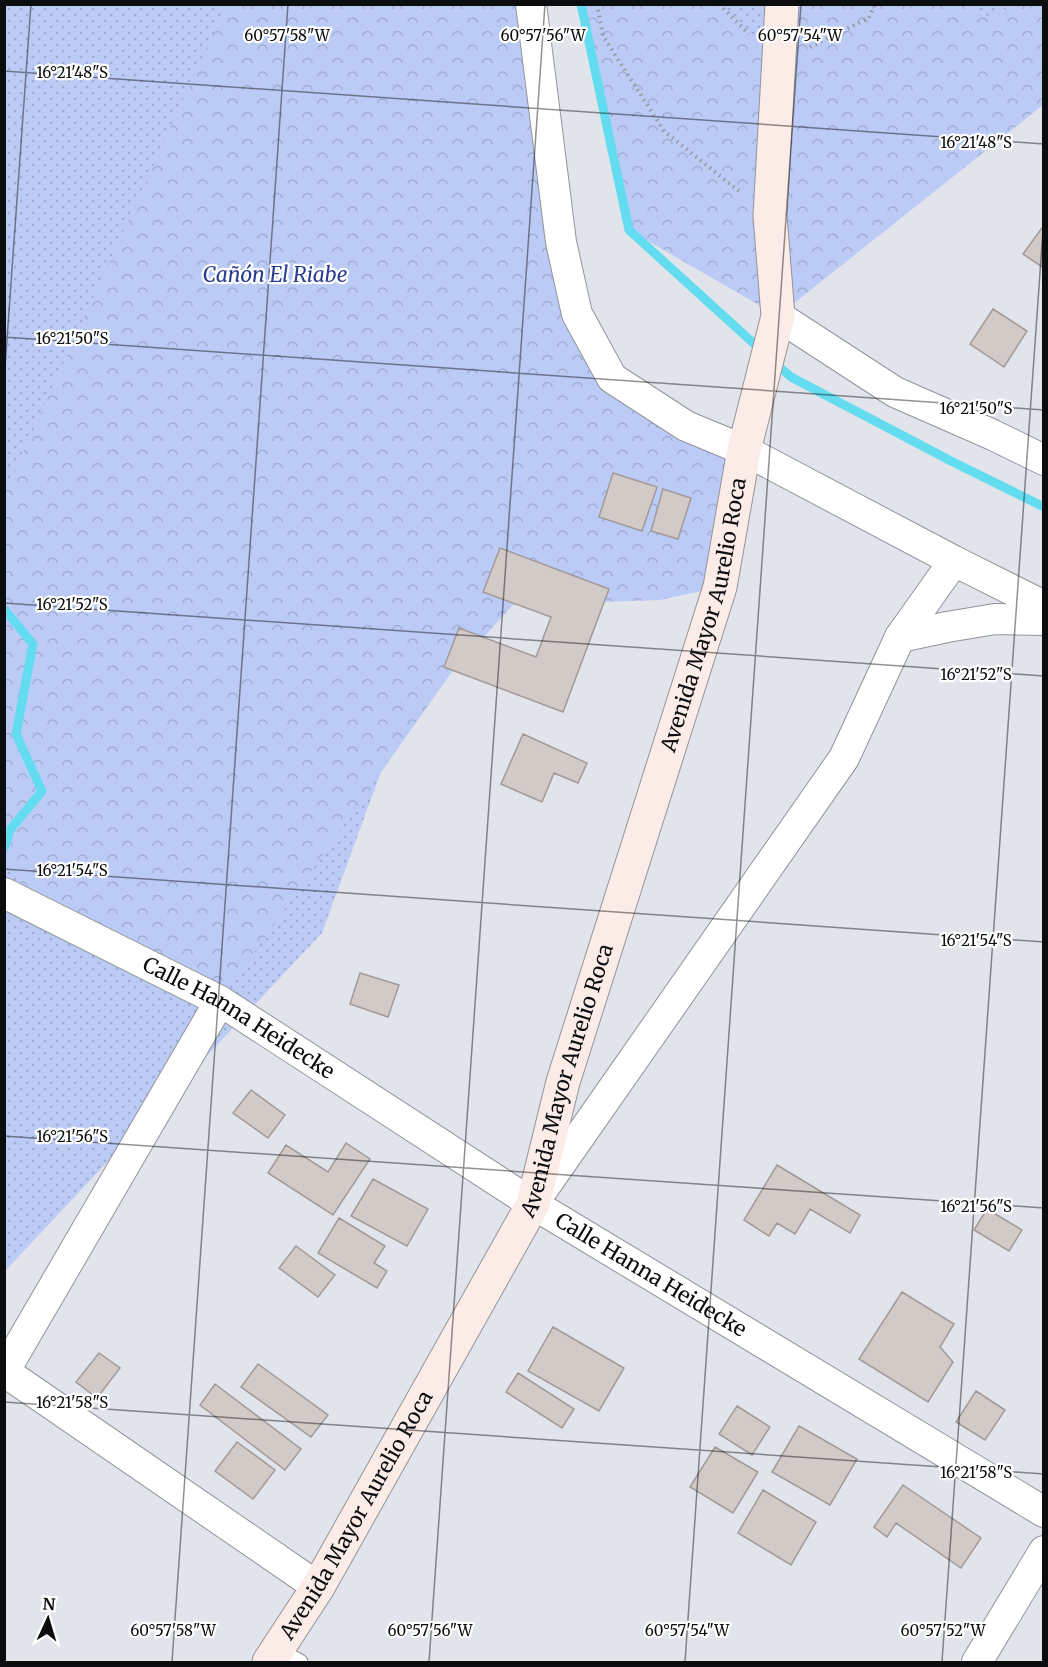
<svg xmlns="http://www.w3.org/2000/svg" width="1048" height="1667" font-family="Merriweather,serif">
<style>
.green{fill:url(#green-dots)}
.forest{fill:url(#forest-crowns)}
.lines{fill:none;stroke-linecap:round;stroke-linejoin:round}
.stream{stroke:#63dcf0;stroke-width:9}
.building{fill:#d1cac7;stroke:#a19a98;stroke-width:1.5}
.service-casing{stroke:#92949a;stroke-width:17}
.minor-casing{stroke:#92949a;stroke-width:32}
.secondary-casing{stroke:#92949a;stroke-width:35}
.path{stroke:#96989d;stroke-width:4;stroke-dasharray:1.5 4.5;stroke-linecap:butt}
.service{stroke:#fff;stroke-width:15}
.minor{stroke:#fff;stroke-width:30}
.secondary{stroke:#fbece8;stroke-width:33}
.ticks{fill:none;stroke:#0b0c0e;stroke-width:1.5;stroke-opacity:0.45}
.labels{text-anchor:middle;stroke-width:4.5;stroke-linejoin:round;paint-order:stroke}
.park-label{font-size:21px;font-style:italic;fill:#293c90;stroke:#fff}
.street-label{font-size:21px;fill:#0b0c0e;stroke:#fff}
.ticks-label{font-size:15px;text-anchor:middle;fill:#0b0c0e;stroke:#fff;stroke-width:4.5;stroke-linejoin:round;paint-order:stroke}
</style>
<defs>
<pattern id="green-dots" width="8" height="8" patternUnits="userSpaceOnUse" patternTransform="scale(1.5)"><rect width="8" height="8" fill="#bccbf6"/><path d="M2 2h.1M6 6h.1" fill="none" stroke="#a0add2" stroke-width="1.8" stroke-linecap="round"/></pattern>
<pattern id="forest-crowns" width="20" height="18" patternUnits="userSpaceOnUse" patternTransform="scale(1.5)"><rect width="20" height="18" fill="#bccbf6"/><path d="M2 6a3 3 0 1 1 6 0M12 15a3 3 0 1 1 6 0" fill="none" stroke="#a0add2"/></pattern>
</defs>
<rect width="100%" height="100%" fill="#e2e4eb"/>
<!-- green -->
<path class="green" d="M4,5h527l7,337 -216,591 -317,338z
M719,5h63l-4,58z
M962,5h49l-17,14z"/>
<!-- forest -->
<path class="forest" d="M226,5h305l30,237 51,136 132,72 -24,137 -60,13 -147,5 -62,68 -231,328 -181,-90 -34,-54v-365z
M581,5h138l59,57 4,-57h180l32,14 17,-14h32v100l-265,211 -149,-86z"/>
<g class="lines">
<!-- stream -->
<path class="stream" d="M581,4l48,226 133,121
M774,362l17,15 160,84 93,46
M4,609l29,35 -17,90 26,57 -32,39 -6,18"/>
</g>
<!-- building -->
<path class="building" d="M1044,225v43l-21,-14z
M993,309l34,22 -23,36 -34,-23z
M613,473l44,14 -15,44 -43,-14z
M663,489l28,9 -13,41 -27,-8z
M500,548l109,41 -46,123 -119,-45 15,-39 77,29 15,-40 -68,-25z
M523,734l64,29 -9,20 -24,-10 -12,29 -41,-18z
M360,973l39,12 -11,32 -38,-13z
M251,1090l34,25 -17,23 -35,-25z
M346,1143l24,16 -37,56 -65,-42 18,-28 42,27z
M777,1165l83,50 -10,18 -40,-24 -15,25 -18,-11 -8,13 -25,-16z
M373,1179l55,30 -21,37 -56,-30z
M987,1209l35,21 -13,21 -35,-21z
M339,1218l46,28 -11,17 13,8 -10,17 -59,-35z
M296,1246l39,29 -17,22 -39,-29z
M902,1292l52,32 -14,23 13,15 -25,40 -69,-43z
M553,1327l71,41 -25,43 -71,-40z
M99,1353l21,15 -23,30 -21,-16z
M258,1364l70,51 -17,22 -70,-50z
M518,1373l56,36 -12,19 -56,-36z
M215,1384l86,65 -16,21 -85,-65z
M976,1391l29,19 -20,30 -29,-18z
M737,1406l33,21 -18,28 -33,-21z
M799,1426l58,33 -27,46 -58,-33z
M237,1442l38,28 -22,29 -38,-28z
M715,1447l43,25 -25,41 -43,-26z
M903,1485l78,53 -20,30 -65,-45 -9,14 -13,-10z
M763,1490l53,32 -25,43 -53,-32z"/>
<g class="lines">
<defs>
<path id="service" d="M278,1650l22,12"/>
<g id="minor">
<path d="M531,4l30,238 16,72 35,64 74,48 58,24 210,111 90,45"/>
<path d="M778,316l117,76 98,43 51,25"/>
<path d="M900,637l47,-10 48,-8 49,1"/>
<path id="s1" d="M4,893l216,108 313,203 511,308"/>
<path d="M536,1199l308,-441 56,-121 54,-76"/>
<path d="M4,1372l216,-371"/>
<path d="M5,1372l313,215"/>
<path d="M977,1662l67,-111"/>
</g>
<g id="secondary">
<path id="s2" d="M269,1662l49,-75 215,-383 30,-122 157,-495 24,-137 34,-134 -8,-100 12,-212"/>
</g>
</defs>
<!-- service casing -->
<use href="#service" class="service-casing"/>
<!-- minor casing -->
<use href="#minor" class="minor-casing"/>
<!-- secondary casing -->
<use href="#secondary" class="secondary-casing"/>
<!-- path -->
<path class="path" d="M597,4l6,32 61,95 76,61
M719,4l30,30
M810,47l59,-29 6,-14"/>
<!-- service -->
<use href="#service" class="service"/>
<!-- minor -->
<use href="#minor" class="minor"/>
<!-- secondary -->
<use href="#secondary" class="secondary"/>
</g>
<!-- ticks -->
<path class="ticks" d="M4,71l1040,73M4,337l1040,73M4,381l27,-377M4,603l1040,73M4,869l1040,73M4,1136l1040,72M4,1402l1040,72M172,1662l116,-1658M429,1662l116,-1658M685,1662l116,-1658M942,1662l102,-1446"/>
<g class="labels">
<!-- park labels -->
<g class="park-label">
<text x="275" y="282">Cañón El Riabe</text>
</g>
<!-- street labels -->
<g class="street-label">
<text dy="7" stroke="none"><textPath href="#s2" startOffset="1143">Avenida Mayor Aurelio Roca</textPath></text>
<text dy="7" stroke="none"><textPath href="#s1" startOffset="266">Calle Hanna Heidecke</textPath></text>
<text dy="7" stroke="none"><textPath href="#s2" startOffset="657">Avenida Mayor Aurelio Roca</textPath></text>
<text dy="7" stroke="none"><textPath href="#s1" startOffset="752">Calle Hanna Heidecke</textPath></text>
<text dy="7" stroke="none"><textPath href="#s2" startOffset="171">Avenida Mayor Aurelio Roca</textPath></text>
</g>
</g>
<g class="ticks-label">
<text x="287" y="41">60°57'58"W</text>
<text x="543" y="41">60°57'56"W</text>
<text x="800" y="41">60°57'54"W</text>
<text x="72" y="78">16°21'48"S</text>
<text x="976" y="148">16°21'48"S</text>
<text x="72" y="344">16°21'50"S</text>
<text x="976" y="414">16°21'50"S</text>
<text x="72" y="610">16°21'52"S</text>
<text x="976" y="680">16°21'52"S</text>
<text x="72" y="876">16°21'54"S</text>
<text x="976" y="946">16°21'54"S</text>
<text x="72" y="1142">16°21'56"S</text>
<text x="976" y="1212">16°21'56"S</text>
<text x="72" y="1408">16°21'58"S</text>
<text x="976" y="1478">16°21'58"S</text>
<text x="173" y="1636">60°57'58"W</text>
<text x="430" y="1636">60°57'56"W</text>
<text x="687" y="1636">60°57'54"W</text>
<text x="943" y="1636">60°57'52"W</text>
</g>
<!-- border -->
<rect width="1048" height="1667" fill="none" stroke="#0b0c0e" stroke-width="12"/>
<!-- north arrow -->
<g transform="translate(48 1619) rotate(4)" stroke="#ffffff" stroke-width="4.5" paint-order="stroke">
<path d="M0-4.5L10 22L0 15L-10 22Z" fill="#0b0c0e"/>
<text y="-9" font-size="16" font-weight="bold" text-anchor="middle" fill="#0b0c0e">N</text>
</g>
</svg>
